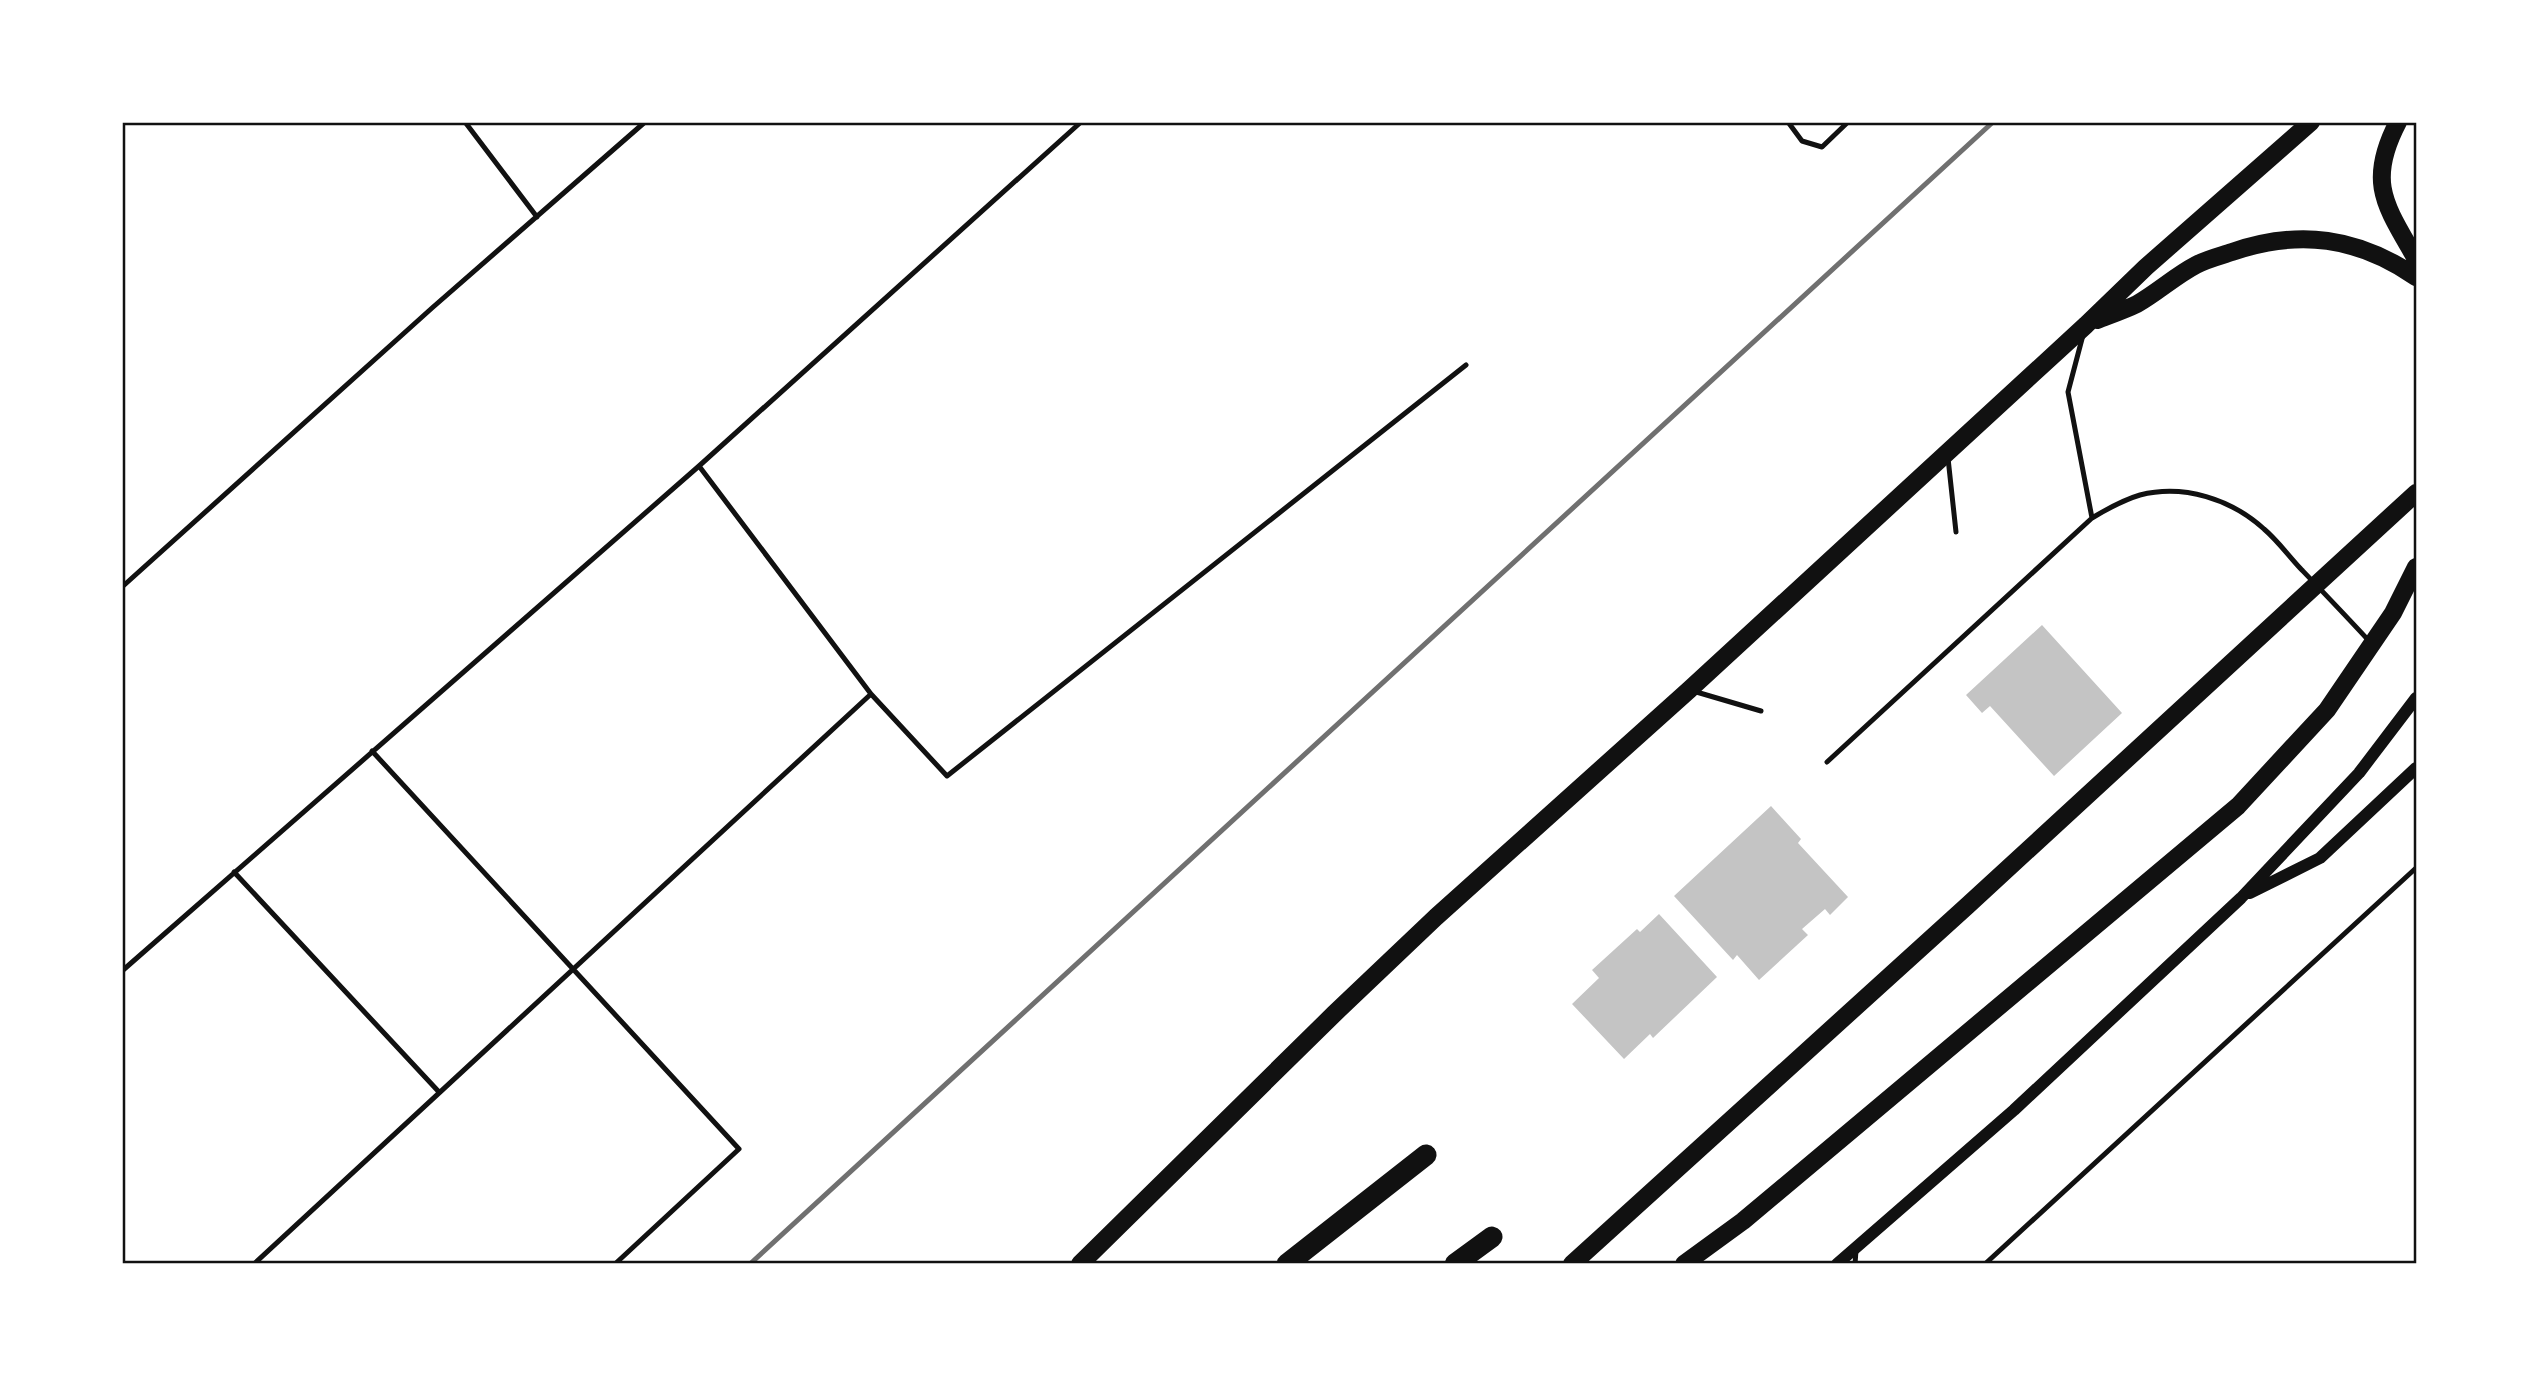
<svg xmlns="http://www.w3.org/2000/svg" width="2539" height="1386" font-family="'Work Sans',sans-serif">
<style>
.building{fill:#c4c4c4}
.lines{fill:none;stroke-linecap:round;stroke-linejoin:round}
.service{stroke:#111;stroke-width:5}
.tertiary{stroke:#111;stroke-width:12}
.primary{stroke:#111;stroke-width:18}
.motorway{stroke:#111;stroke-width:21}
.rail{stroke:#707070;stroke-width:5}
.neatline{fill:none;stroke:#111;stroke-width:2.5}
</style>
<rect width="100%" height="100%" fill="#fff"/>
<!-- building -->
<path class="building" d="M2042,625l80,88 -68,63 -64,-70 -8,7 -16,-18z
M1771,806l30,33 -3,4 50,54 -18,18 -5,-6 -23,20 6,6 -49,45 -22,-25 -4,5 -59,-64z
M1659,914l58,63 -64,61 -3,-4 -26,25 -52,-55 27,-26 -7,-8 45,-41 3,3z"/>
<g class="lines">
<!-- service -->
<path class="service" d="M465,122l72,95
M1788,122l14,19 20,6 26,-25
M2083,335l-15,57 24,126
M1948,458l8,74
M699,466l172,228 76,82 519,-411
M122,587l310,-279 213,-186
M1693,691l68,20
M372,751l367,398 -124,115
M1827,762l265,-244c15,-9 31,-18 48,-23 44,-11 91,4 124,34 13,11 24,26 36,39 23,24 47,49 70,74
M234,872l205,220
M122,971l577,-505 382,-344
M254,1264l617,-570
M1855,1264l1,-14
M1985,1264l431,-396"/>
<!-- tertiary -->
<path class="tertiary" d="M2250,893l70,-35 96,-90
M1837,1264l177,-154 227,-212 118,-125 57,-75"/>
<!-- primary -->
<path class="primary" d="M2398,122c-32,61 -12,84 18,137
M2097,320c13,-5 28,-10 40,-16 21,-12 38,-28 59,-39 11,-6 24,-9 36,-13 67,-23 126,-15 184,25
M1080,1264l254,-250 102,-97 253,-227 397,-365 60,-58 165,-145
M1572,1264l395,-358 449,-413
M1684,1264l59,-43 495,-415 89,-96 66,-97 23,-46"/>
<!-- motorway -->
<path class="motorway" d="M1287,1264l139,-109
M1455,1264l37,-27"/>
<!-- rail -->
<path class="rail" d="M750,1264l1243,-1142"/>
</g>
<!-- border -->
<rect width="2539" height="1386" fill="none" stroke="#ffffff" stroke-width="248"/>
<rect x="124" y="124" width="2291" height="1138" class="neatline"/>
</svg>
